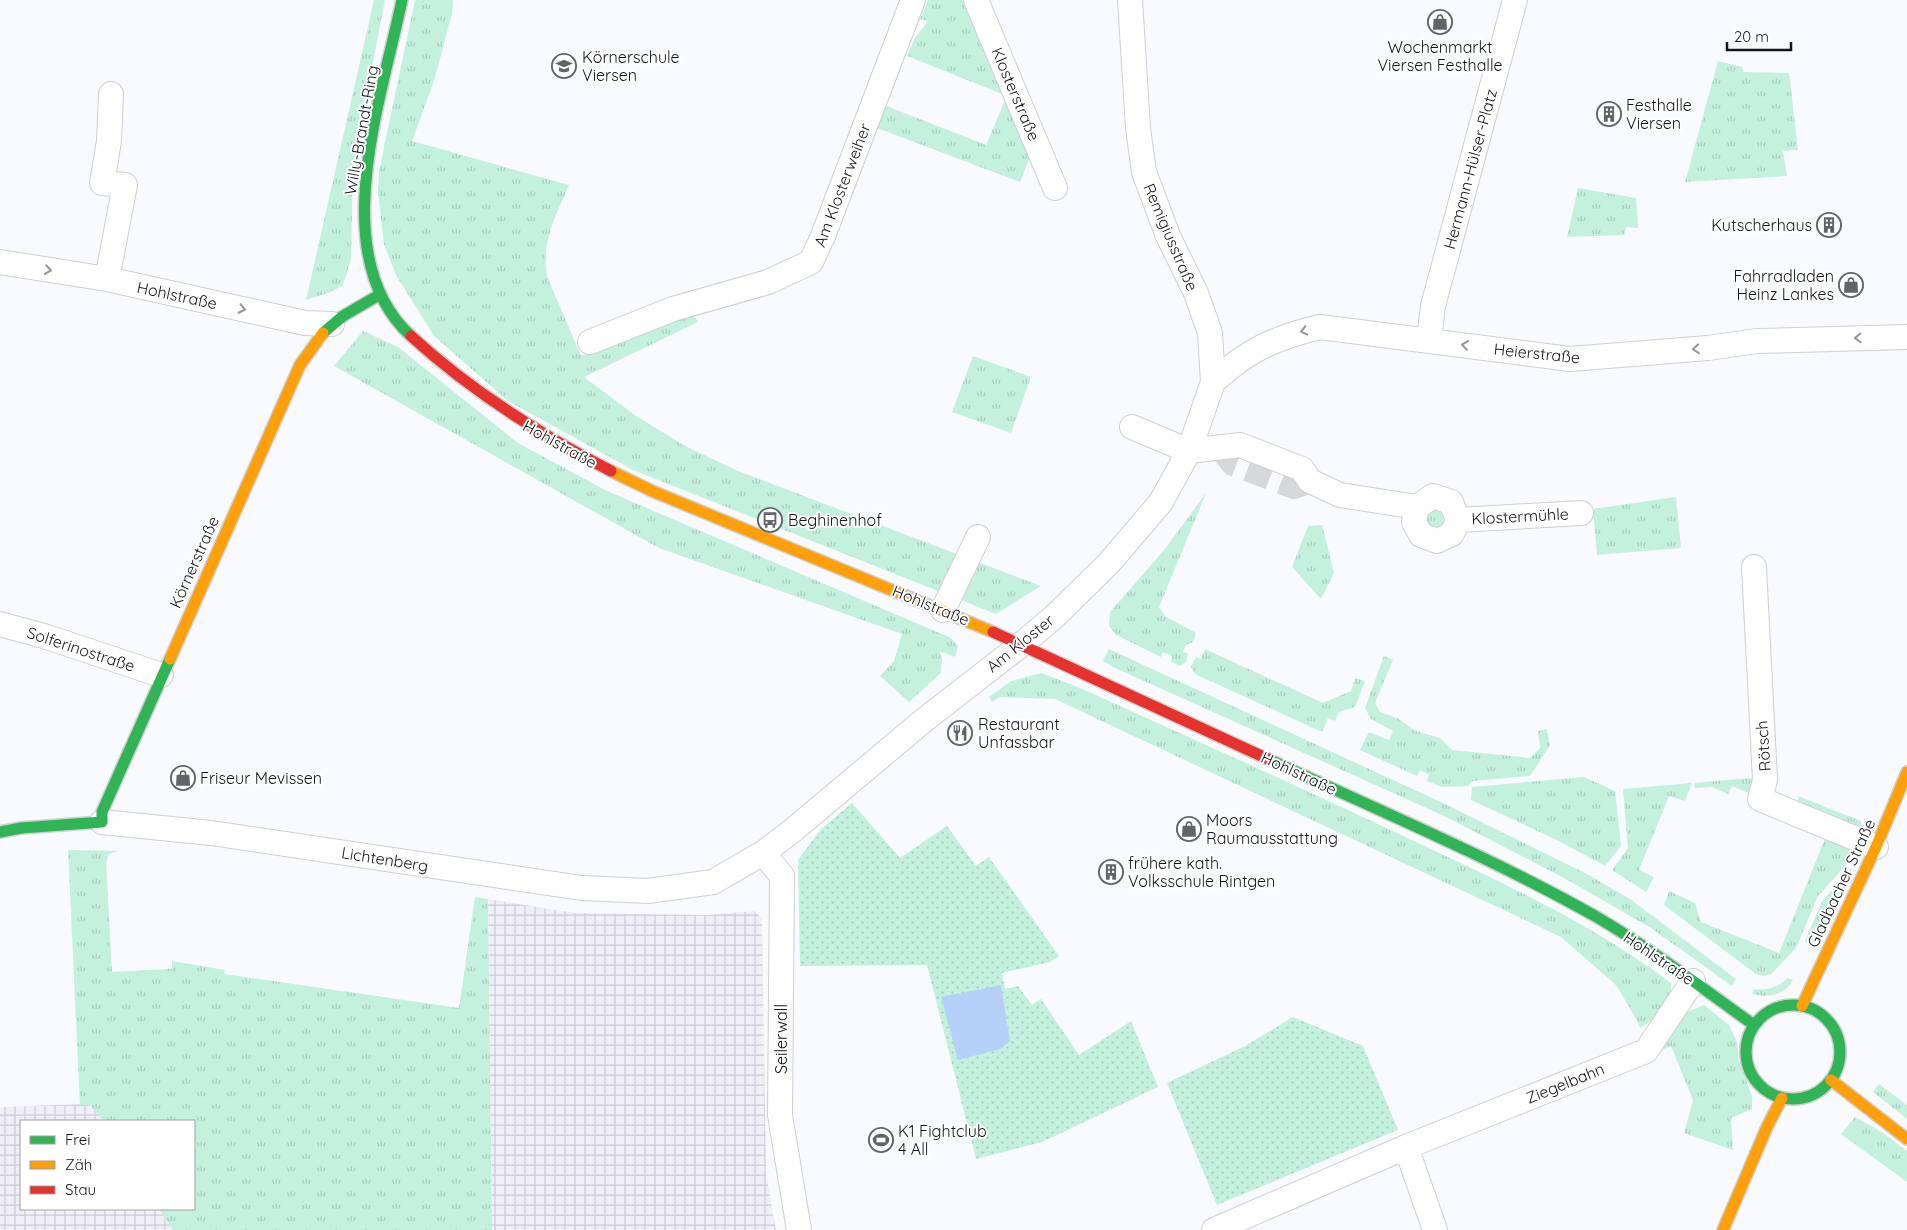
<svg xmlns="http://www.w3.org/2000/svg" width="1907" height="1230" font-family="Quicksand,sans-serif">
<style>
.industrial{fill:url(#industrial-grid)}
.grass{fill:url(#grass-tufts)}
.garden{fill:url(#garden-dots)}
.water{fill:#b5d1fa}
.lines{fill:none;stroke-linecap:round;stroke-linejoin:round}
.street-tunnel{stroke:#d6d8da;stroke-width:24;stroke-dasharray:24 12;stroke-linecap:butt}
.street-casing{stroke:#cdcfd1;stroke-width:26}
.fast-casing{stroke:#cdcfd1;stroke-width:14}
.slow-casing{stroke:#cdcfd1;stroke-width:14}
.jam-casing{stroke:#cdcfd1;stroke-width:14}
.street{stroke:#fefeff;stroke-width:24}
.fast{stroke:#30b455;stroke-width:11}
.slow{stroke:#ff9f0a;stroke-width:11}
.jam{stroke:#e5322d;stroke-width:11}
.oneway{stroke:#949597}
.labels{text-anchor:middle;stroke-width:4;stroke-linejoin:round;paint-order:stroke}
.poi-label{font-size:16px;fill:#121517;stroke:#fff;text-anchor:start}
.street-label{font-size:16px;fill:#121517;stroke:#fff}
</style>
<defs>
<pattern id="industrial-grid" width="8" height="8" patternUnits="userSpaceOnUse" patternTransform="scale(1.25)"><rect width="8" height="8" fill="#f0eff9"/><path d="M0 4h8M4 0v8" fill="none" stroke="#cdccd5"/></pattern>
<pattern id="grass-tufts" width="24" height="20" patternUnits="userSpaceOnUse" patternTransform="scale(1.25)"><rect width="24" height="20" fill="#c4f0de"/><path d="M3 7l-1-3M5 7V3M7 7l1-3M15 17l-1-3M17 17v-4M19 17l1-3" fill="none" stroke="#a7cdbe"/></pattern>
<pattern id="garden-dots" width="8" height="8" patternUnits="userSpaceOnUse" patternTransform="scale(1.25)"><rect width="8" height="8" fill="#c4f0de"/><path d="M2 2h.1M6 6h.1" fill="none" stroke="#a7cdbe" stroke-width="1.8" stroke-linecap="round"/></pattern>
</defs>
<rect width="100%" height="100%" fill="#f8fafd"/>
<!-- industrial -->
<path class="industrial" d="M488,899l87,14 132,2 47,-4 8,7 4,256 10,56h-284z
M86,1104l10,6 7,11h-82v88h138l14,21h-173v-123z"/>
<!-- grass -->
<path class="grass" d="M374,0h11l-32,164 -2,95 -8,26 -12,7 -25,8z
M415,0h38l-1,14 -18,67 -22,60 157,44c-13,30 -28,57 -22,91l34,80 110,-47 7,13 -114,55 52,39 49,30 53,25 303,115 -45,28 -363,-144 -125,-69 -74,-65 -38,-61 -12,-31 -6,-53 1,-20z
M928,0h34c25,50 47,101 70,152l-12,30 -143,-54 7,-23 102,40 21,-49 -100,-40 8,-18 13,-17 -8,-2z
M1718,61l24,6 1,5 46,1 9,77 -15,1 4,25 -102,6z
M1578,188l58,10 2,30 -12,-1 -2,8 -57,2z
M363,331l35,16 120,96 89,48 344,147 7,8 -3,11 -16,-6 3,7 -1,15 -32,29 -29,-26 14,-15 8,-27 -243,-86 -325,-182z
M973,356l58,21 -20,56 -59,-21z
M1206,493l-47,114 6,9 31,17 -3,9 -7,3 -3,7 5,2 -2,8 -6,4 -9,-4 1,-6 -9,-4 -2,5 -45,-22 -7,-9 1,-14 55,-63z
M1676,497l5,51 -84,7 -4,-46z
M1435,507l10,5v12l-9,6 -10,-6 -1,-11z
M1322,525l12,48 -13,26 -29,-32 16,-41z
M1109,649l336,155 142,70 43,25 106,80 -4,7 -81,-58 -85,-49 -124,-64 -329,-148 -10,-6z
M1205,649l118,54 28,-12 4,-13 10,3 -10,26 -16,5 -4,9 -7,-3 -6,14 -127,-58 -4,-7 5,-10 5,2z
M1384,656l9,4 -18,43 5,9 17,6 19,13 24,7 12,12 78,8 10,-10 -2,-17 9,-2 3,16 -20,31 -58,5 -4,5 -26,1 -15,-6 2,-6 -9,-5 -3,6 -57,-26 9,-18 20,8 4,-9 -22,-12 -6,-11z
M1041,673l37,14c113,51 226,102 338,155 87,41 178,83 255,141 2,23 -13,32 -30,45l-24,-42 -56,-49 -506,-238 -55,-2 -8,5 -3,-5 22,-16z
M1584,777l31,14 6,55 -16,20 -48,-26 -86,-40 1,-13z
M1751,778l7,4 -7,12 -19,-8 -4,8 -16,-7 -17,1 -1,-5z
M1692,783l-7,18 -16,-5 -30,74 15,7 -8,15 -34,-22 16,-22 -5,-59z
M1798,796l63,25 1,11 -63,-25z
M1826,836l30,13 -1,6 -37,41 -22,52 -25,26 -7,2 -8,-2 -92,-69 5,-14 26,12 6,19 78,31z
M68,850l50,1 -9,3 -3,9 6,109 60,-3v-8l53,9 -1,4 235,34 16,-111 13,2 4,331h-319l-14,-21h35v-88h-91l-12,-15 -11,-1z
M1852,868l-21,53 -23,22 -3,-2 17,-40z
M1788,978l5,2c-10,16 -24,18 -41,14l2,-5c15,1 22,-1 34,-11z
M1704,1005l25,20 8,17 2,19 13,35v13l-21,9 2,32 -49,-17 9,-33 -22,-54 -14,6 19,-36z
M1879,1084l28,21v14l-34,-27z
M1855,1117l25,14 27,20v31l-66,-48z"/>
<!-- garden -->
<path class="garden" d="M852,803l48,55 47,-32 29,40 13,-9 70,99 -9,6 -48,11 3,16 13,-3 14,19 9,-6 38,56 52,-34 27,66 -116,55 -66,17 -49,-194 -127,1 -2,-106 23,-31z
M1293,1017l70,29 35,84 -181,75 -50,-122 78,-37z"/>
<!-- water -->
<path class="water" d="M1001,985l9,56 -10,8 -42,11 -17,-63z"/>
<g class="lines">
<!-- street-tunnel -->
<path class="street-tunnel" d="M1220,448l13,16 61,23 16,-6"/>
<defs>
<path id="street" d="M976,0l79,188
M0,262l107,17 198,44 27,1
M107,279l18,-94 -23,-2 7,-42 2,-47
M1429,339l4,-33 82,-306
M590,342l83,-33 95,-27 43,-20 12,-26 90,-236
M1213,382c35,-32 61,-44 107,-55l250,32 138,-11 49,-7 150,-4
M1132,427l57,24 51,-6 62,24 8,12 30,14 77,12 16,-11 18,6 7,18 -6,14 -15,7 -16,-6 -7,-13 3,-15
M1458,520l123,-7
M1754,567l11,213 -5,19 116,48
M943,610l35,-73
M0,624l44,12 117,39
M102,822l109,11 371,55 66,3 65,-9 50,-29 29,-22 131,-110 99,-77 33,-28 54,-53 52,-61 28,-51 24,-69 -3,-49 -14,-40 -28,-57 -24,-64 -6,-44 -8,-128
M763,853l19,23 -2,239 19,115
M1406,1147l29,83
M1214,1230l192,-83 240,-96 47,-70"/>
<path id="fast" d="M402,0c-20,98 -78,257 9,336
M323,333l20,-17 36,-21
M1268,759c110,51 222,98 327,157 55,32 107,72 159,109
M0,832l21,-4 81,-6v-10l68,-153
M1746 1052a47 47 0 1 1 94 0a47 47 0 1 1-94 0Z"/>
<path id="slow" d="M611,471l41,20 341,141
M170,659l130,-294 23,-32
M1802,1006l74,-159 31,-75
M1831,1080l76,59
M1723,1230l44,-103 15,-29"/>
<path id="jam" d="M411,336c60,55 128,98 200,135
M993,632l275,127"/>
</defs>
<!-- street casing -->
<use href="#street" class="street-casing"/>
<!-- fast casing -->
<use href="#fast" class="fast-casing"/>
<!-- slow casing -->
<use href="#slow" class="slow-casing"/>
<!-- jam casing -->
<use href="#jam" class="jam-casing"/>
<!-- street -->
<use href="#street" class="street"/>
<!-- fast -->
<use href="#fast" class="fast"/>
<!-- slow -->
<use href="#slow" class="slow"/>
<!-- jam -->
<use href="#jam" class="jam"/>
</g>
<!-- one-way arrows -->
<defs><path id="oneway-chevron" d="M-2-3.5L2.5 0L-2 3.5" fill="none" stroke-width="1.6" stroke-linecap="round" stroke-linejoin="round" transform="scale(1.25)"/></defs>
<g class="oneway">
<use href="#oneway-chevron" transform="translate(48 270) rotate(9)"/>
<use href="#oneway-chevron" transform="translate(242 309) rotate(12)"/>
<use href="#oneway-chevron" transform="translate(1304 331) rotate(167)"/>
<use href="#oneway-chevron" transform="translate(1858 338) rotate(178)"/>
<use href="#oneway-chevron" transform="translate(1465 345) rotate(-172)"/>
<use href="#oneway-chevron" transform="translate(1696 349) rotate(175)"/>
</g>
<!-- icons -->
<defs>
<symbol id="shop-ring" viewBox="-11 -11 22 22"><circle r="9.5" fill="#fff" stroke="#626568" stroke-width="1.5"/><path d="M-5-2.5h2.3a2.7 3.5 0 0 1 5.4 0H5L5.5 6h-11ZM-1.5-2.5h3a1.5 2.3 0 0 0-3 0Z" fill="#626568"/></symbol>
<symbol id="school-ring" viewBox="-11 -11 22 22"><circle r="9.5" fill="#fff" stroke="#626568" stroke-width="1.5"/><path d="M0-5L7-2L0 1L-7-2ZM-4 1L0 2.5L4 1V4Q0 6-4 4Z" fill="#626568"/></symbol>
<symbol id="building-ring" viewBox="-11 -11 22 22"><circle r="9.5" fill="#fff" stroke="#626568" stroke-width="1.5"/><path d="M-4-6H4V6H1V3H-1V6H-4ZM-2.5-4.3h1.7v1.8h-1.7ZM.8-4.3h1.7v1.8H.8ZM-2.5-1h1.7V.8h-1.7ZM.8-1h1.7V.8H.8Z" fill="#626568"/></symbol>
<symbol id="bus-ring" viewBox="-11 -11 22 22"><circle r="9.5" fill="#fff" stroke="#626568" stroke-width="1.5"/><path d="M-5-6H5V4H4V6H2V4H-2V6H-4V4H-5ZM-3.5-4V0h7V-4ZM-3.5 1.2v1.5H-2V1.2ZM2 1.2v1.5H3.5V1.2Z" fill="#626568"/></symbol>
<symbol id="restaurant-ring" viewBox="-11 -11 22 22"><circle r="9.5" fill="#fff" stroke="#626568" stroke-width="1.5"/><path d="M-5-6h1v4h1v-4h1v4h1v-4h1v5L-1.5 .5V6h-2V.5L-5-1ZM5-6V6H3V1.5H1.5Q1.5-4 5-6Z" fill="#626568"/></symbol>
<symbol id="stadium-ring" viewBox="-11 -11 22 22"><circle r="9.5" fill="#fff" stroke="#626568" stroke-width="1.5"/><path d="M0-5a6.5 5 0 1 0 0 10a6.5 5 0 1 0 0-10ZM-3.5-1.8h7v3.6h-7Z" fill="#626568"/></symbol>
</defs>
<g fill-rule="evenodd">
<use href="#shop-ring" x="1426" y="8" width="28" height="28"/>
<use href="#school-ring" x="550" y="52" width="28" height="28"/>
<use href="#building-ring" x="1595" y="100" width="28" height="28"/>
<use href="#building-ring" x="1815" y="211" width="28" height="28"/>
<use href="#shop-ring" x="1837" y="271" width="28" height="28"/>
<use href="#bus-ring" x="756" y="506" width="28" height="28"/>
<use href="#restaurant-ring" x="946" y="719" width="28" height="28"/>
<use href="#shop-ring" x="169" y="764" width="28" height="28"/>
<use href="#shop-ring" x="1175" y="815" width="28" height="28"/>
<use href="#building-ring" x="1097" y="858" width="28" height="28"/>
<use href="#stadium-ring" x="867" y="1126" width="28" height="28"/>
</g>
<g class="labels">
<!-- poi labels -->
<g class="poi-label">
<text x="1440" y="53" text-anchor="middle">Wochenmarkt<tspan x="1440" dy="18">Viersen Festhalle</tspan></text>
<text x="582" y="63">Körnerschule<tspan x="582" dy="18">Viersen</tspan></text>
<text x="1626" y="111">Festhalle<tspan x="1626" dy="18">Viersen</tspan></text>
<text x="1812" y="231" text-anchor="end">Kutscherhaus</text>
<text x="1834" y="282" text-anchor="end">Fahrradladen<tspan x="1834" dy="18">Heinz Lankes</tspan></text>
<text x="788" y="526">Beghinenhof</text>
<text x="978" y="730">Restaurant<tspan x="978" dy="18">Unfassbar</tspan></text>
<text x="200" y="784">Friseur Mevissen</text>
<text x="1206" y="826">Moors<tspan x="1206" dy="18">Raumausstattung</tspan></text>
<text x="1128" y="869">frühere kath.<tspan x="1128" dy="18">Volksschule Rintgen</tspan></text>
<text x="898" y="1137">K1 Fightclub<tspan x="898" dy="18">4 All</tspan></text>
</g>
<!-- street labels -->
<g class="street-label">
<text transform="translate(1016 94) rotate(67)" y="6">Klosterstraße</text>
<text transform="translate(361 130) rotate(-80)" y="6">Willy-Brandt-Ring</text>
<text transform="translate(1470 169) rotate(-75)" y="6">Hermann-Hülser-Platz</text>
<text transform="translate(842 185) rotate(-69)" y="6">Am Klosterweiher</text>
<text transform="translate(1171 237) rotate(67)" y="6">Remigiusstraße</text>
<text transform="translate(177 295) rotate(12)" y="6">Hohlstraße</text>
<text transform="translate(1537 353) rotate(6)" y="6">Heierstraße</text>
<text transform="translate(560 444) rotate(29)" y="6">Hohlstraße</text>
<text transform="translate(1520 516) rotate(-3)" y="6">Klostermühle</text>
<text transform="translate(194 562) rotate(-66)" y="6">Körnerstraße</text>
<text transform="translate(931 605) rotate(22)" y="6">Hohlstraße</text>
<text transform="translate(1020 643) rotate(-39)" y="6">Am Kloster</text>
<text transform="translate(81 649) rotate(18)" y="6">Solferinostraße</text>
<text transform="translate(1763 746) rotate(-94)" y="6">Rötsch</text>
<text transform="translate(1299 773) rotate(25)" y="6">Hohlstraße</text>
<text transform="translate(385 859) rotate(9)" y="6">Lichtenberg</text>
<text transform="translate(1841 883) rotate(-65)" y="6">Gladbacher Straße</text>
<text transform="translate(1659 958) rotate(34)" y="6">Hohlstraße</text>
<text transform="translate(781 1039) rotate(-90)" y="6">Seilerwall</text>
<text transform="translate(1565 1083) rotate(-22)" y="6">Ziegelbahn</text>
</g>
</g>
<!-- legend -->
<rect x="20" y="1120" width="175" height="90" fill="#ffffff" stroke="#a0a1a2"/>
<rect x="30" y="1136" width="25" height="8" fill="#30b455" stroke="#a0a1a2"/>
<text x="65" y="1145" font-size="15" fill="#121517">Frei</text>
<rect x="30" y="1161" width="25" height="8" fill="#ff9f0a" stroke="#a0a1a2"/>
<text x="65" y="1170" font-size="15" fill="#121517">Zäh</text>
<rect x="30" y="1186" width="25" height="8" fill="#e5322d" stroke="#a0a1a2"/>
<text x="65" y="1195" font-size="15" fill="#121517">Stau</text>
<!-- scale -->
<path d="M1727 42v8h64v-8" fill="none" stroke="#121517" stroke-width="2.5"/>
<text x="1734" y="42" font-size="15" fill="#121517" stroke="#ffffff" stroke-width="4" paint-order="stroke">20 m</text>
</svg>
